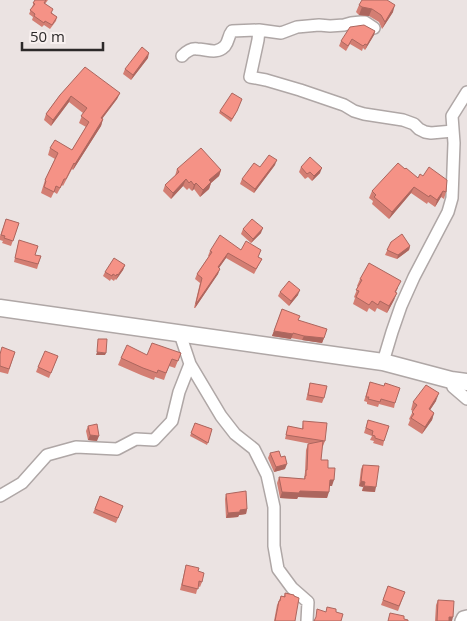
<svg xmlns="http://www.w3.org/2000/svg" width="467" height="621" font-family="'Open Sans',sans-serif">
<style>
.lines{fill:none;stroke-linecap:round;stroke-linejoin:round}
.street-casing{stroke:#afa7a6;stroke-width:14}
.secondary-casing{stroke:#afa7a6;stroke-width:19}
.street{stroke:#fff;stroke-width:11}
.secondary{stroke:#fff;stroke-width:16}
.wall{fill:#d37e73}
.shaded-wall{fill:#ac665e}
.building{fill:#f59286;stroke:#ac665e}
</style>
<rect width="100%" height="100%" fill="#ebe3e2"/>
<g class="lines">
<defs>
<path id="street" d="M259,30l-1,10 -8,37 16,3 34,10 44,15 10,6 10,3 39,6 11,4 5,5 6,3 6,1 22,-2
M182,56c4,-4 9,-8 15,-7 10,0 19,6 28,-3 4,-5 3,-10 7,-15l27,-1 22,3 16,-6 22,-2 11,1 14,-1 7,-2 10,-1h4l9,6
M180,334l10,30 31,52 14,18 19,15 13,26 7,32v39l4,23 14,19 16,14 -1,19
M383,362l9,-30 9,-26 13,-29 34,-65 4,-14 2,-55 -2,-27 15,-24
M451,380l2,7 14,12
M0,496l22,-13 25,-28 29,-8 41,2 19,-10 18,1 18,-19 7,-29 11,-28
M461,621l2,-4 4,-1"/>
<path id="secondary" d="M0,308l383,54 68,18 16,2"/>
</defs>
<!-- street casing -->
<use href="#street" class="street-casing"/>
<!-- secondary casing -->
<use href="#secondary" class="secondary-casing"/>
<!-- street -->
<use href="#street" class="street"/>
<!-- secondary -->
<use href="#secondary" class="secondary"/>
</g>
<!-- wall -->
<path class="wall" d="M35,0h13l-3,4 7,9 5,4 -1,4 -6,8 -6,-4 -2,2 -10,-7 1,-3 -4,-3z
M359,5l34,7 -11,17 -3,-7 -10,-6 -10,-1 -3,-3z
M375,31l-1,4 -9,15 -2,-2 -1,3 -12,-7 -4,7 -7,-5 2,-5z
M148,58l-17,22 -8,-6 2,-5z
M120,93l-3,6 -15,20h1l-2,7 -28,44 -1,-1 -9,17 -1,-1 -5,9 -3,-2 -3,6 -10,-5 4,-13 10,-21 -7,-4 2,-7 22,2 14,-23 -7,-4 4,-10 -14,-11 -18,24 -7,-6 2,-6 14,-19z
M220,111l16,2 -5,9 -12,-9z
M275,165l-21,28 -14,-9 2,-5z
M301,167l19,6 -8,8 -4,-4 -3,2 -6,-7z
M177,169l44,1 -2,6 -8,7 -2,6 -9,8 -6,-8 -2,2 -3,-3 -2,2 -4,-4 -12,13 -8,-8 2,-6 10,-9z
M405,169l13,9 28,14 -2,7 -3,-2 -6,10 -7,-5 -1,2 -16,-11 -22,26 -17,-15 1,-3 -4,-3 3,-7z
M6,219l13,4 -8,23 -9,-3 1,-2 -3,-1v-4z
M243,229l18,4 -10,10 -10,-9z
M19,240l16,15 6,1 -4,13 -23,-7z
M391,242l19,4 -1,4 -12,9 -12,-4z
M241,250l21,9 -8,15 -28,-16 -7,10 -1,6 -23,34h-1l6,-25 -5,-4 2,-5 12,-18h-1l2,-5z
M125,265l-2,5 -7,10 -1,-1 -1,2 -3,-2 -1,2 -7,-5 2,-4z
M360,279l38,9 -2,4 -2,8 -7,13 -10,-5 -2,4 -6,-4 -2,4 -14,-8 2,-6 -1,-1 4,-10 -1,-1z
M280,292l18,3 -9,11 -11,-10z
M282,309l42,29 -2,5 -20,-3 -11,-2v1l-19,-3z
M0,352h15l-7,22 -8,-2z
M181,353l-6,15 -6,-2 -5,14 -9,-3 -1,3 -13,-5 -23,-10 3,-7z
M58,356l-9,22 -13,-6 2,-5z
M370,382l25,21 -1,5 -15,-4 -1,3 -11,-3v-2l-3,-1z
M310,383l14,15 -2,5 -16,-3z
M436,401l-6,9 4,3 -2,7 -10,14 -14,-9 2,-5 -1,-1 4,-8 -2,-1 2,-8z
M368,420l16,21 -1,5 -10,-3 1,-2 -4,-1 2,-4 -8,-3z
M303,421l22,20 -2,5 -1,-1 -1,15 7,8 4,18h-3l-2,12 -29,-1 -1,2 -17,-1 -3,-15 2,-6 25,2 1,-7 1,-22 2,-6h3l-26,-5 3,-13 14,3z
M195,423l17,6 -5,16 -17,-9z
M88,426l9,15 -9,-1 -2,-9z
M270,453l11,4 4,12 -11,3 -6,-14z
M363,465l12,27 -13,-1 1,-4 -4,-1 2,-17z
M226,494l21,15 -1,5 -7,1 -1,2 -12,1 -1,-19z
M100,496l23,10 -7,17 -23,-10z
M186,565l12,6 4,11 -2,5 -2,-1 -2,8 -16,-4z
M388,586l17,6 -7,19 -17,-6z
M285,593l9,3 1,25h-21l3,-16 4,-9h3z
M438,600l14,21h-17l1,-16z"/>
<!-- shaded-wall -->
<path class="shaded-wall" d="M395,5l-2,7 -11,17 3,-7z
M362,7l10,2 -3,7 -10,-1z
M375,31l-1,4 -9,15 2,-5z
M149,53l-1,5 -17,22 2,-5z
M120,93l-3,6 -19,25 3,-6z
M71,96l-2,6 -18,24 2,-6z
M103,119l-2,7 -28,44 2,-6z
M277,160l-2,5 -21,28 1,-4z
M322,168l-2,5 -8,8 2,-5z
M221,170l-2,6 -8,7 -2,6 -9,8 3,-7 6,-10z
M186,179l-3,7 -12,13 2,-6z
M196,183l-2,6 -2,2 2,-6z
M414,187l-3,6 -22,26 3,-7z
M443,191l-2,6 -6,10 2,-7z
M263,228l-2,5 -10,10 2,-4z
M410,246l-1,4 -12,9 1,-4z
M228,253l-2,5 -10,14 2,-5z
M125,265l-2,5 -7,10 2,-5z
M220,269l-2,5 -23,34 1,-4z
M300,290l-2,5 -9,11 2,-5z
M397,293l-3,7 -7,13 2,-7z
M274,331l19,3 -2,5 -19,-3z
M304,336l20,2 -2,5 -20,-3z
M97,352l9,1 -1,2h-9z
M439,393l-3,8 -10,15 3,-7z
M434,413l-2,7 -10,14 3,-7z
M90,435l9,1 -2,5 -9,-1z
M287,464l-2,5 -11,3 2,-5z
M330,480h4l-2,6h-4z
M361,481l4,1 -2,5 -4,-1z
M364,486l12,1 -1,5 -13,-1z
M300,491l29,1 -2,6 -29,-1 -1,2 -17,-1 2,-6z
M247,509l-1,5 -7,1 -1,2 -12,1 2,-5 12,-3z
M449,617h4l-1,4h-4z"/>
<!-- building -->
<path class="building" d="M35,0h11l-2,3 9,6 -2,4 6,4 -5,8 -7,-4 -1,2 -10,-7 1,-2 -5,-4 5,-6 -2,-1z
M362,0h25l8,5 -10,17 -4,-7 -9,-6 -10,-2 -3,-2z
M364,25l11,6 -8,14 -2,-1 -2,2 -11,-7 -4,7 -7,-5 9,-14z
M142,47l7,6 -16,22 -8,-6z
M85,67l35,26 -19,25 2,1 -28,45 -1,-1 -8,16h-2l-4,9 -4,-2 -2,6 -10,-5 2,-6 -1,-1 13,-27 -8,-5 5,-8 17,10 17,-28 -8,-6 6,-8 -16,-12 -18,24 -7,-6 14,-19z
M232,93l10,6 -5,12 -5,8 -12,-8z
M201,148l20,22 -12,10 2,2 -8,8 -7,-7 -2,2 -3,-4 -2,2 -3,-4 -13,14 -8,-8 14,-13 -2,-3z
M269,155l8,5 -22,29 -13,-10 12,-16 6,4z
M310,157l12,11 -8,8 -4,-4 -3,2 -6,-7z
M398,163l7,6 1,-1 12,10 2,-4 3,2 6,-9 18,13 -1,12 -3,-1 -6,9 -7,-5 -1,2 -15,-10 -22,25 -18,-15 2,-2 -4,-4z
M6,219l13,4 -6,18 -9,-3 1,-2 -4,-1z
M252,219l11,9 -10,11 -10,-10z
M402,234l8,12 -12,9 -11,-5 4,-8z
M220,235l21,15 5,-9 15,9 -3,7 4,2 -6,10 -28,-16 -10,14 2,2 -24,35v-1l6,-25 -5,-4 15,-22 -2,-1z
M19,240l19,6 -3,9 6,1 -3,8 -23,-6z
M114,258l11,7 -7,10 -1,-1 -1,2 -3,-2 -1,2 -7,-4z
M369,263l32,18 -6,11 2,1 -8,13 -9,-5 -2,4 -6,-4 -3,4 -13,-8 3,-6 -3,-1 6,-10 -2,-1z
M289,281l11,9 -9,11 -11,-9z
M282,309l18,7 -2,4 29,9 -3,9 -20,-2 -11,-3v1l-19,-3z
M98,339h9l-1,14 -9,-1z
M152,343l29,10 -3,8 -6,-2 -6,14 -8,-3 -1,3 -14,-5 -22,-10 6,-13 20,10z
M2,347l13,5 -6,17 -9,-3v-12z
M45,351l13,5 -7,17 -13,-6z
M370,382l14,4 1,-3 15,5 -5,15 -14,-4 -1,3 -12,-3 1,-2h-3z
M310,383l17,3 -3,12 -16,-3z
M426,385l13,8 -10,16 5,4 -9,14 -14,-9 3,-4 -2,-2 5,-7 -4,-3z
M368,420l21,6 -5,15 -9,-3v-2l-3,-1 1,-4 -7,-3z
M303,421l24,2 -2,18 -39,-6 2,-9 15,3z
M195,423l17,6 -4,14 -17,-10z
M97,424l2,12 -9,-1 -2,-9z
M323,441l-2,19h7v8h7l-1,12h-4l-1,12 -29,-1 -1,2 -17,-1 -3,-15 26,2v-3h1v-6h1l1,-26z
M279,451l2,6 4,-1 2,8 -11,3 -6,-14z
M363,465l16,1 -3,21 -12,-1 1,-4 -4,-1z
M246,491l1,18 -7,1v2l-12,1 -2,-19z
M100,496l23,10 -5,12 -23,-9z
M186,565l13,3 -1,3 6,2 -2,9 -3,-1 -1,8 -16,-4z
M388,586l17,6 -6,14 -16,-6z
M285,593l9,2v1l5,2 -4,23h-20l4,-20h1l1,-5 4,1z
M438,600l16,1 -1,16h-4v4h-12z
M327,607l9,2v3l7,2 -2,7h-27l2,-4 1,-8 9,3z
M390,613l14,3v3l4,1v1h-20z"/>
<!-- scale -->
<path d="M22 42v8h81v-8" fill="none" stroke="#2c2929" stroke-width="2.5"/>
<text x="30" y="42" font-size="15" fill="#2c2929" stroke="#f8f0ef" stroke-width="4" paint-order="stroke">50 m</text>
</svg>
